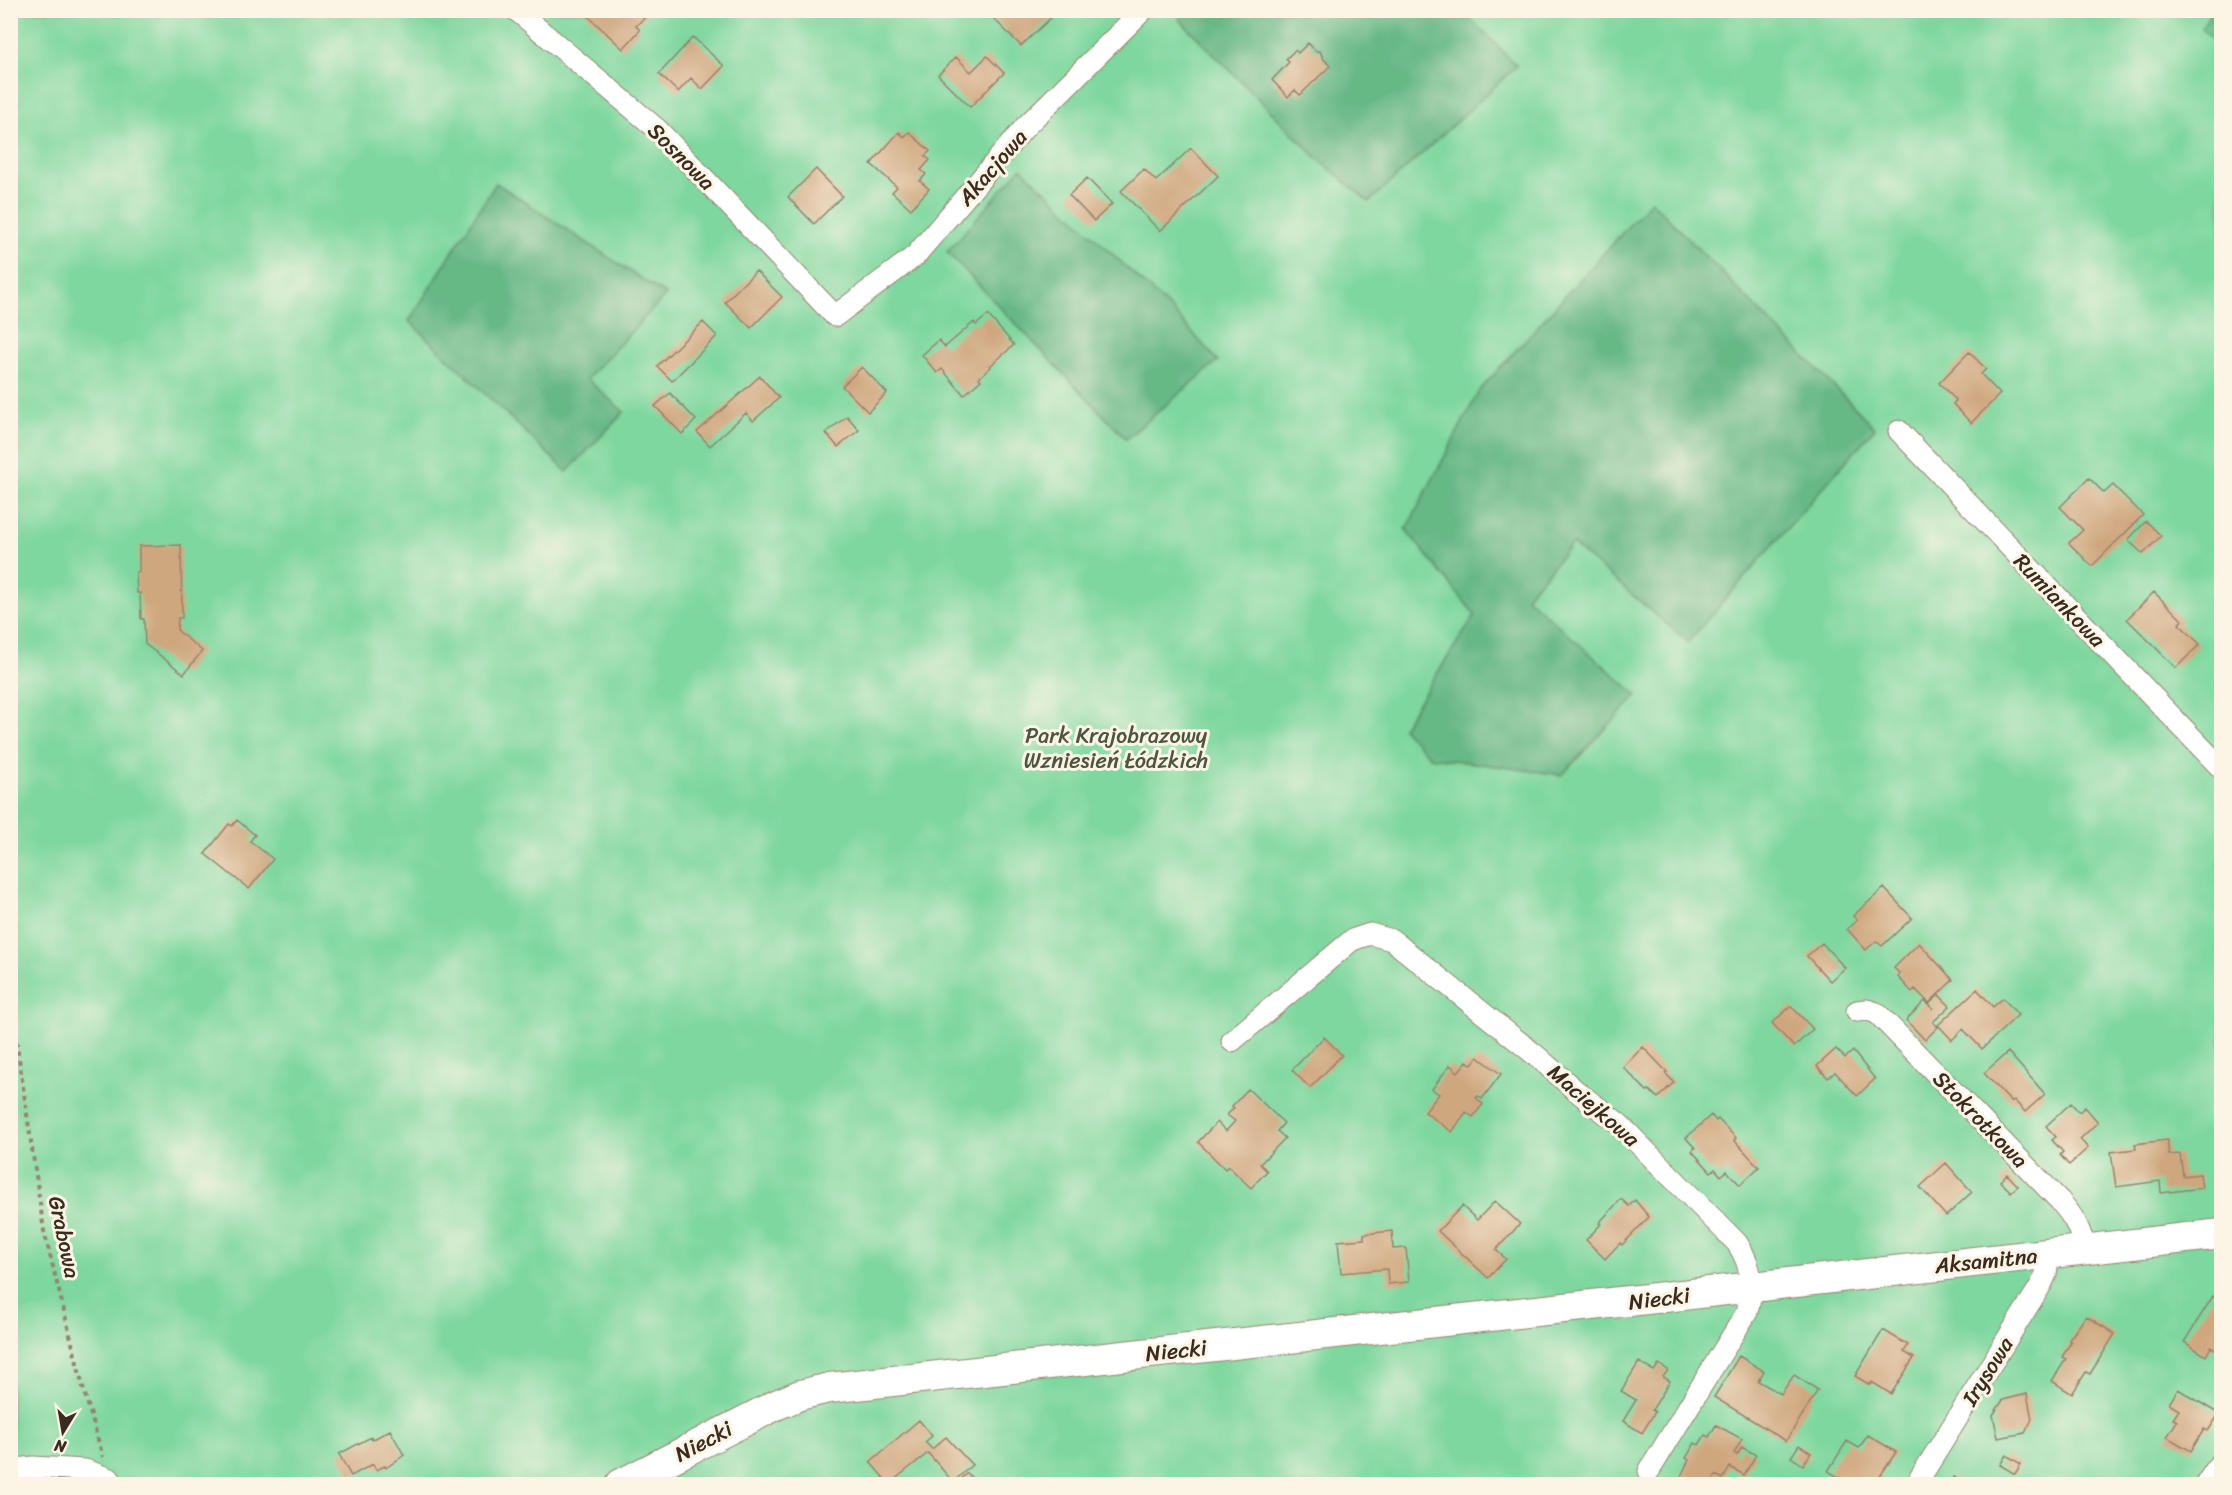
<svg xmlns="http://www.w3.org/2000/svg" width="2232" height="1495" font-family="Sriracha,sans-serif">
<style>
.green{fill:#7dd79e;stroke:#5c805e;stroke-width:1.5}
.forest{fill:#66b885;stroke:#507152;stroke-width:1.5}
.building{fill:#cfa77f}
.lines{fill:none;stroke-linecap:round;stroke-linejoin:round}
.street-casing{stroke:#97826d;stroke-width:23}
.secondary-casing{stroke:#97826d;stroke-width:32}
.path{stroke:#97826d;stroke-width:4;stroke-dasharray:4.5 4.5;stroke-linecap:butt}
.street{stroke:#fff;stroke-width:21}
.secondary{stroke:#fff;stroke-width:30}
.labels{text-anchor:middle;stroke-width:6;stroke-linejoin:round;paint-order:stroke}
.street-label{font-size:22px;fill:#3b2a1e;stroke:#fcf5e5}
.park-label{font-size:22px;fill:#4c553e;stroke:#fcf5e5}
</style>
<rect width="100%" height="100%" fill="#fcf5e5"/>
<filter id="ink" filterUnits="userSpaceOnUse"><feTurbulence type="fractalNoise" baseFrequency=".0167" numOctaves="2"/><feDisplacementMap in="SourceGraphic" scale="12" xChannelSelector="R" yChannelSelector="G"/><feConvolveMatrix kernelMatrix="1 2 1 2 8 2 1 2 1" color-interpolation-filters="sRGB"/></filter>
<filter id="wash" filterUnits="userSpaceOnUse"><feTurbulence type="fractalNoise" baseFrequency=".008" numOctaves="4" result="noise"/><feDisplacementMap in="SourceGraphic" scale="24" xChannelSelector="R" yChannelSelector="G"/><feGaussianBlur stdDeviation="1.35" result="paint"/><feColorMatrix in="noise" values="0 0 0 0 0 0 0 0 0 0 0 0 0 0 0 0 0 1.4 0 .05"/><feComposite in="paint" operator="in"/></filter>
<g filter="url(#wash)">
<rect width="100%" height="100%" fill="#f3dbbc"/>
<!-- green -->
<path class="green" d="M10,11h2211v1473h-2210z"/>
<!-- forest -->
<path class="forest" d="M1189,10l274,1 54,55 -148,136 -52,-44 -138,-139z
M2213,11h8v37l-20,-20z
M1021,168l151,142 46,51 -92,78 -179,-187z
M496,183l170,112 -79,84 37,33 -57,60 -158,-151z
M1651,201l224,227 -187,214 -116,-98 -46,53 111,98 -75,80 -132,-18 -28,-29 73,-113 -69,-85 73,-139z"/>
<g id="blocks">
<!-- building -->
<path class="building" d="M590,10h52l5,5 -11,11 4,4 -17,19 -37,-35z
M994,10h62l1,2 -36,34 -31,-31z
M693,37l31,29 -22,23 -11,-11 -13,14 -19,-18z
M1308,43l8,8h4l3,7 7,8 -30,29 -5,-5 -7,7 -16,-17 17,-18 -3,-3 9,-9 3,3z
M987,56l17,17 -34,34 -32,-32 18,-18 15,15z
M899,132l5,5 5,-5 21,19 -5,5 5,4 -9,10 5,4 -6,7 9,8 -18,20 -19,-17 5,-5 -26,-23z
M1191,148l27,28 -58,55 -39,-40 23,-22 12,12z
M816,169l26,27 -28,28 -26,-27z
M1087,178l25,26 -18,17 -25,-26z
M756,271l26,26 -31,31 -26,-26z
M988,315l26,30 -24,21 1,1 -12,11 2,2 -17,15 -22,-26 -5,4 -15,-18 17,-15 6,7 29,-25 2,3z
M703,322l14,14 -45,45 -15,-15z
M1969,352l17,17 -5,5 19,20 -29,29 -18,-19 3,-4 -17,-17z
M862,367l25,26 -19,19 -26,-26z
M760,376l19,22 -26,23 -7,-8 -36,33 -13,-14z
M670,393l26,27 -14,14 -27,-28z
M847,416l12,14 -21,17 -12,-14z
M2089,478l15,15 9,-8 30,30 -51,51 -23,-23 14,-13 -23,-23z
M2146,521l15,15 -18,18 -15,-14z
M181,545l1,73h-4l-1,12 25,21 -18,23 -39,-30 -1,-25h-3l-1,-26h-3l-1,-21h3v-26z
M2154,592l28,28 -3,4 21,20 -24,24 -49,-49z
M237,820l18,15 -5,6 23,18 -24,30 -44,-35 24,-30 3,2z
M1884,888l28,30 -30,28 -6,-5 -10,9 -19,-21 10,-9 -4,-4z
M1822,943l23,25 -15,13 -23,-25z
M1919,943l34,37 -24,23 -14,-14 -3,3 -14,-15 2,-3 -6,-6z
M1977,989l16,18 10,-9 15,17 -36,34 -19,-20 -11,11 -14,-15z
M1939,995l11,11 -17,16 5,5 -13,13 -19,-20 19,-19 8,8 -4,-5z
M1791,1006l22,23 -19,18 -22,-24z
M1324,1037l18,18 -32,33 -18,-18z
M1643,1047l24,25 -2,1 9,9 -16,16 -9,-8 -2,1 -24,-24z
M1836,1049l9,9 8,-7 22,28 -18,17 -22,-24 -7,6 -11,-12z
M2008,1052l37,42 -20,18 -11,-12 -3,2 -27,-29z
M1478,1057l23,17 -19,25 -4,-3 -2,2 7,6 -10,13 -7,-5 -14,20 -27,-20 14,-18 -7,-5 18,-24 8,7 9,-11 5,4z
M1248,1089l36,34 -7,8 8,7 -25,26 7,7 -16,17 -23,-22 -3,3 -27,-27 19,-20 9,9 9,-10 -8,-6 7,-7 -2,-2z
M2071,1103l8,9 6,-5 13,15 -18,17 8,9 -19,17 -9,-10 3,-3 -11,-12 4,-3 -10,-11z
M1711,1115l5,6 2,-2 18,19 -2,2 25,27 -19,18 -13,-14 -6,5 -6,-7 -4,3 -19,-21 3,-3 -9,-10z
M2167,1140l2,15 11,-1 3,22 17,-2 2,14 -41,5 -1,-12 -44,6 -5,-35 25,-3 -1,-5z
M1946,1163l26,29 -26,24 -26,-29z
M2007,1174l11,12 -7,6 -11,-11z
M1621,1199l8,7 6,-6 14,17 -27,28 -2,-2 -15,16 -19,-19 15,-16 -2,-1z
M1495,1201l25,23 -24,26 10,9 -18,19 -50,-47 24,-25 15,14z
M1392,1231l1,18 13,-1 3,34 -21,2 -1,-15 -46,4 -3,-32 26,-2v-5z
M2213,1296l9,5v53l-11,-7 -5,9 -22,-14z
M2086,1316l29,18 -25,40 -4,-2 -14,22 -20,-13 14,-22 -4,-2 9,-15 -2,-2z
M1883,1330l25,15 -4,7 10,6 -23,36 -19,-12 -2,3 -15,-9z
M1739,1356l25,15 -6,10 23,13 13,-19 24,15 -32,51 -72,-44z
M1639,1362l15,9 5,-7 9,6 -5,7 7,4 -18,29 3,2 -13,21 -19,-12 13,-21 -15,-9z
M2178,1389l41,25 -11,17 -4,-2 -13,22 -24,-14 10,-16 -4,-2 6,-9 -10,-6z
M2027,1394l5,25 -7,14 -27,5 -5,-23 10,-15z
M919,1420l13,16 -7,6 7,7 14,-12 26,28 -19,17 -25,-29 -39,31 -19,-22z
M1716,1425l26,14 -8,14 3,2 5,-8 14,8 -12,20 -14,-8 -7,12 -7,-4 -6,9h-33l12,-24 -3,-2 9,-15 4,2 6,-10 4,2z
M390,1430l14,25 -18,13 -1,-2 -9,4 -3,-6 -22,12 -12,-22 32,-17 1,3z
M1868,1435l28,17 -21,32h-11l-4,-2 -2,2h-7l-23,-13 19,-30 12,7z
M1799,1445l12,8 -8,12 -12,-8z
M2006,1455l15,9 -6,10 -15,-9z
M967,1473l11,11h-23z
M1954,1477l12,7h-17z"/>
</g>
</g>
<g filter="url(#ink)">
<use href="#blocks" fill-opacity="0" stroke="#97826d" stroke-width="1.5"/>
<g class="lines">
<defs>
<path id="street" d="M516,10l141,119 178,187 80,-60 110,-129 118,-117
M1899,431l323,338
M1857,1011l10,-1 10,3 183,188c13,15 21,28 24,48
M1232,1041l120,-101 18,-6 22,6 147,118 36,32 43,33 119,120c15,22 17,44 10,69l-98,159
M10,1470l23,-3 52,3 25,9
M1916,1484l125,-199 5,-11 3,-21
M2206,1484l16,-24"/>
<path id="secondary" d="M621,1484l155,-79 24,-10 29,-7 809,-88 584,-66"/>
</defs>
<!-- street casing -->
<use href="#street" class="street-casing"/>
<!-- secondary casing -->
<use href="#secondary" class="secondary-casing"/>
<!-- path -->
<path class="path" d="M10,997l34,234 40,160 19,66"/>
<!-- street -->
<use href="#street" class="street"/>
<!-- secondary -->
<use href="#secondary" class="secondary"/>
</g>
</g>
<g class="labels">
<!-- street labels -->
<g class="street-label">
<text transform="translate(682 156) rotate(45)" y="8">Sosnowa</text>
<text transform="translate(992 167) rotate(-49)" y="8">Akacjowa</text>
<text transform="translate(2060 600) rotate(46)" y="8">Rumiankowa</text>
<text transform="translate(1594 1105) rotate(41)" y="8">Maciejkowa</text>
<text transform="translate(1981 1119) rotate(46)" y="8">Stokrotkowa</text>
<text transform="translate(65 1237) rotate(78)" y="8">Grabowa</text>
<text transform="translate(1986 1260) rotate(-6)" y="8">Aksamitna</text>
<text transform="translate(1659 1298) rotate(-7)" y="8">Niecki</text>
<text transform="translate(1176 1350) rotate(-6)" y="8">Niecki</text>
<text transform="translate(1987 1371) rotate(-58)" y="8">Irysowa</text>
<text transform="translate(703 1441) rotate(-28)" y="8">Niecki</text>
</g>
<!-- park labels -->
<g class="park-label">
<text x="1116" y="743">Park Krajobrazowy<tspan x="1116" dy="25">Wzniesień Łódzkich</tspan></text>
</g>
</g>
<!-- margin -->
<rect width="2232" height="1495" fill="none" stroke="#fcf5e5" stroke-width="36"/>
<!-- north arrow -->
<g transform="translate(63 1432) rotate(191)" stroke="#fcf5e5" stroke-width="4.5" paint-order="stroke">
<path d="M0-4.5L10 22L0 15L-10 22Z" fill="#3b2a1e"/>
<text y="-9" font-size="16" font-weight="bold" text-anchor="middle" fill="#3b2a1e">N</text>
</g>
</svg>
